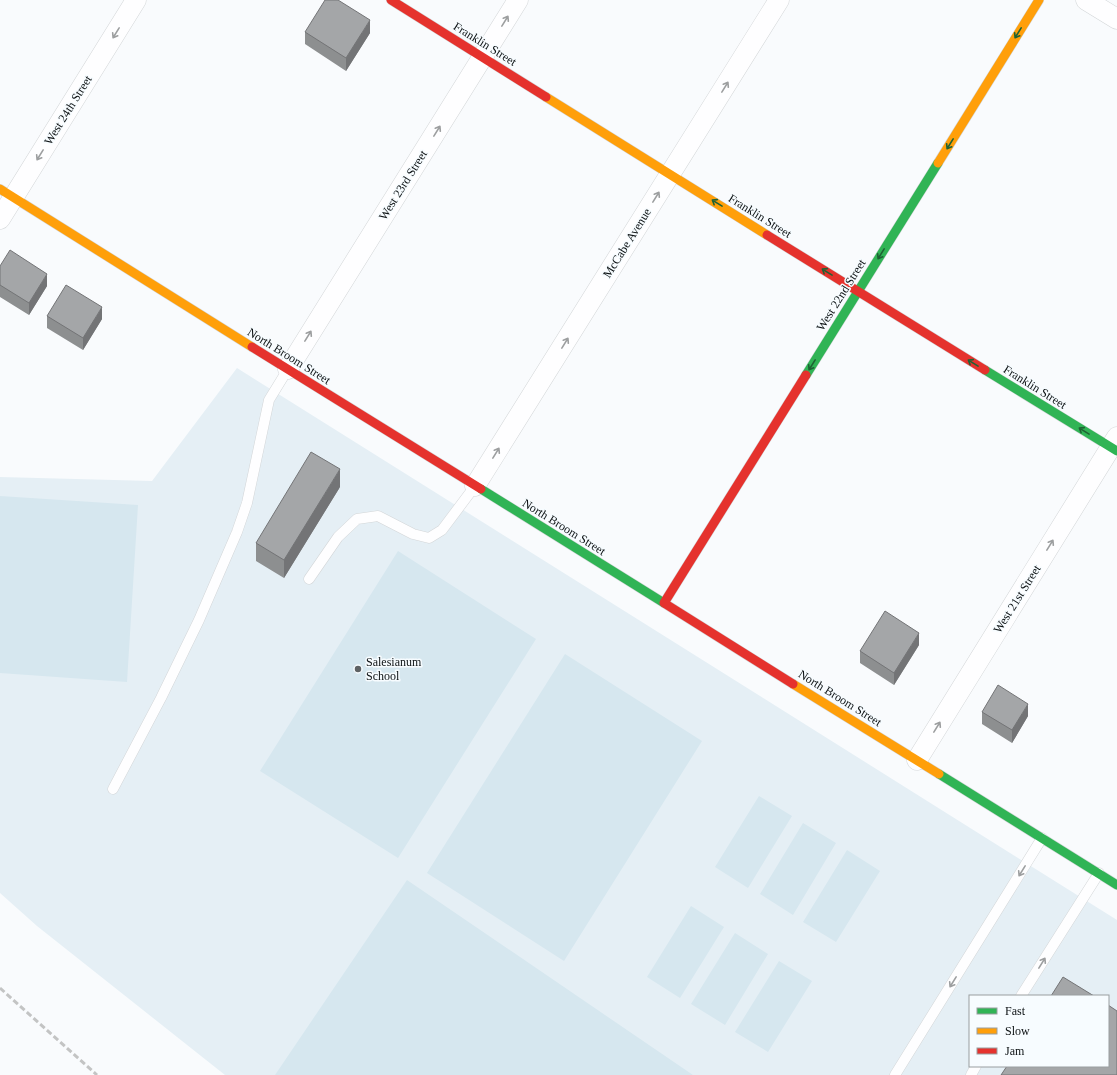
<svg xmlns="http://www.w3.org/2000/svg" width="1117" height="1075" font-family="'Times New Roman',serif">
<style>
.built{fill:#e5eff5;fill-rule:evenodd}
.green{fill:#d6e7ef}
.lines{fill:none;stroke-linecap:round;stroke-linejoin:round}
.lane-casing{stroke:#d3d6d8;stroke-width:11}
.street-casing{stroke:#d3d6d8;stroke-width:21}
.fast-casing{stroke:#d3d6d8;stroke-width:10}
.slow-casing{stroke:#d3d6d8;stroke-width:10}
.jam-casing{stroke:#d3d6d8;stroke-width:10}
.lane{stroke:#fefeff;stroke-width:10}
.street{stroke:#fefeff;stroke-width:20}
.fast{stroke:#30b455;stroke-width:9}
.slow{stroke:#ff9f0a;stroke-width:9}
.jam{stroke:#e5322d;stroke-width:9}
.rail{stroke:#c3c4c4;stroke-width:3;stroke-dasharray:6 3;stroke-linecap:butt}
.wall{fill:#8d8f90}
.shaded-wall{fill:#737476}
.building{fill:#a4a6a8;stroke:#737476}
.oneway{stroke:#9d9fa0}
.oneway2{stroke:#1e6234}
.poi-dot{fill:#5e6264;stroke:#f7fcff;stroke-width:1.5}
.labels{text-anchor:middle;stroke-width:3;stroke-linejoin:round;paint-order:stroke}
.street-label{font-size:12px;fill:#0b1012;stroke:#f7fcff}
.poi-label{font-size:12px;fill:#0b1012;stroke:#f7fcff;text-anchor:start}
</style>
<rect width="100%" height="100%" fill="#f9fbfd"/>
<!-- built -->
<path class="built" d="M237,368l880,552v155h-892l-188,-149 -37,-33v-416l152,4zM970,996h138v70h-138z"/>
<!-- green -->
<path class="green" d="M0,496l138,9 -11,177 -127,-9z
M398,551l138,88 -138,219 -138,-87z
M565,654l137,87 -138,220 -137,-88z
M759,796l33,20 -44,72 -33,-21z
M803,823l33,20 -43,72 -33,-21z
M847,850l33,21 -44,71 -33,-20z
M407,880l286,195h-418z
M691,906l33,21 -44,71 -33,-21z
M735,933l33,21 -43,71 -34,-21z
M779,961l33,20 -44,71 -33,-20z"/>
<g class="lines">
<defs>
<path id="lane" d="M309,579l29,-42 19,-18 21,-3 35,18 16,4 13,-8 33,-44
M113,789l48,-91 38,-78 38,-88 10,-29 22,-103 19,-31
M1021,996l78,-123
M895,1075l147,-237
M971,1075l5,-9"/>
<path id="street" d="M1086,0l31,19
M0,219l136,-219
M288,369l230,-369
M475,486l304,-486
M917,760l200,-323"/>
<path id="fast" d="M985,370l132,81
M806,375l132,-212
M481,489l183,114
M939,774l178,111"/>
<path id="slow" d="M546,97l221,138
M938,163l101,-163
M0,189l252,158
M793,684l146,90"/>
<path id="jam" d="M391,0l155,97
M767,235l218,135
M252,347l229,142
M664,603l129,81
M664,603l142,-228"/>
</defs>
<!-- lane casing -->
<use href="#lane" class="lane-casing"/>
<!-- street casing -->
<use href="#street" class="street-casing"/>
<!-- fast casing -->
<use href="#fast" class="fast-casing"/>
<!-- slow casing -->
<use href="#slow" class="slow-casing"/>
<!-- jam casing -->
<use href="#jam" class="jam-casing"/>
<!-- lane -->
<use href="#lane" class="lane"/>
<!-- street -->
<use href="#street" class="street"/>
<!-- fast -->
<use href="#fast" class="fast"/>
<!-- slow -->
<use href="#slow" class="slow"/>
<!-- jam -->
<use href="#jam" class="jam"/>
<!-- rail -->
<path class="rail" d="M0,988l97,87"/>
</g>
<!-- wall -->
<path class="wall" d="M305,32l65,1 -24,38 -41,-27z
M0,266l47,20 -18,29 -29,-18z
M47,316l55,3 -19,31 -36,-22z
M340,487l-56,91 -28,-17v-18z
M919,645l-25,40 -34,-22v-12z
M982,712l46,4 -16,27 -30,-19z"/>
<!-- shaded-wall -->
<path class="shaded-wall" d="M370,20v13l-24,38v-13z
M47,274v12l-18,29v-12z
M102,307v12l-19,31v-12z
M340,469v18l-56,91v-18z
M919,633v12l-25,40v-12z
M1028,704v12l-16,27v-13z"/>
<!-- building -->
<path class="building" d="M325,0h13l32,20 -24,38 -41,-26z
M10,250l37,24 -18,29 -29,-18v-19z
M66,285l36,22 -19,31 -36,-22z
M311,452l29,17 -56,91 -28,-17z
M885,611l34,22 -25,40 -34,-22z
M998,685l30,19 -16,26 -30,-18z
M1063,977l31,19h-43z
M1108,1005l9,6v64h-116l6,-9h101z"/>
<!-- one-way arrows -->
<defs><path id="oneway-shaft" d="M-6 0H5M1.5-3L5.5 0L1.5 3" fill="none" stroke-width="1.6" stroke-linecap="round" stroke-linejoin="round"/></defs>
<g class="oneway">
<use href="#oneway-shaft" transform="translate(505 21) rotate(-58)"/>
<use href="#oneway-shaft" transform="translate(116 33) rotate(122)"/>
<use href="#oneway-shaft" transform="translate(725 87) rotate(-58)"/>
<use href="#oneway-shaft" transform="translate(437 131) rotate(-58)"/>
<use href="#oneway-shaft" transform="translate(40 155) rotate(122)"/>
<use href="#oneway-shaft" transform="translate(656 197) rotate(-58)"/>
<use href="#oneway-shaft" transform="translate(308 336) rotate(-58)"/>
<use href="#oneway-shaft" transform="translate(565 343) rotate(-58)"/>
<use href="#oneway-shaft" transform="translate(496 453) rotate(-58)"/>
<use href="#oneway-shaft" transform="translate(1050 545) rotate(-58)"/>
<use href="#oneway-shaft" transform="translate(937 727) rotate(-58)"/>
<use href="#oneway-shaft" transform="translate(1022 871) rotate(122)"/>
<use href="#oneway-shaft" transform="translate(1042 963) rotate(-58)"/>
<use href="#oneway-shaft" transform="translate(953 982) rotate(122)"/>
</g>
<g class="oneway2">
<use href="#oneway-shaft" transform="translate(1018 33) rotate(122)"/>
<use href="#oneway-shaft" transform="translate(950 144) rotate(122)"/>
<use href="#oneway-shaft" transform="translate(717 203) rotate(-148)"/>
<use href="#oneway-shaft" transform="translate(881 254) rotate(122)"/>
<use href="#oneway-shaft" transform="translate(827 272) rotate(-148)"/>
<use href="#oneway-shaft" transform="translate(973 363) rotate(-148)"/>
<use href="#oneway-shaft" transform="translate(812 365) rotate(122)"/>
<use href="#oneway-shaft" transform="translate(1084 431) rotate(-148)"/>
</g>
<!-- markers -->
<circle class="poi-dot" cx="358" cy="669" r="4"/>
<g class="labels">
<!-- street labels -->
<g class="street-label">
<text transform="translate(485 44) rotate(32)" y="4">Franklin Street</text>
<text transform="translate(68 110) rotate(-58)" y="4">West 24th Street</text>
<text transform="translate(403 185) rotate(-58)" y="4">West 23rd Street</text>
<text transform="translate(760 216) rotate(32)" y="4">Franklin Street</text>
<text transform="translate(627 243) rotate(-58)" y="4">McCabe Avenue</text>
<text transform="translate(841 295) rotate(-58)" y="4">West 22nd Street</text>
<text transform="translate(289 356) rotate(32)" y="4">North Broom Street</text>
<text transform="translate(1035 387) rotate(32)" y="4">Franklin Street</text>
<text transform="translate(564 527) rotate(32)" y="4">North Broom Street</text>
<text transform="translate(1017 599) rotate(-58)" y="4">West 21st Street</text>
<text transform="translate(840 698) rotate(32)" y="4">North Broom Street</text>
</g>
<!-- poi labels -->
<g class="poi-label">
<text x="366" y="666">Salesianum<tspan x="366" dy="14">School</tspan></text>
</g>
</g>
<!-- legend -->
<rect x="969" y="995" width="140" height="72" fill="#f7fcff" stroke="#999ea0"/>
<rect x="977" y="1008" width="20" height="6" fill="#30b455" stroke="#999ea0"/>
<text x="1005" y="1015" font-size="12" fill="#0b1012">Fast</text>
<rect x="977" y="1028" width="20" height="6" fill="#ff9f0a" stroke="#999ea0"/>
<text x="1005" y="1035" font-size="12" fill="#0b1012">Slow</text>
<rect x="977" y="1048" width="20" height="6" fill="#e5322d" stroke="#999ea0"/>
<text x="1005" y="1055" font-size="12" fill="#0b1012">Jam</text>
</svg>
